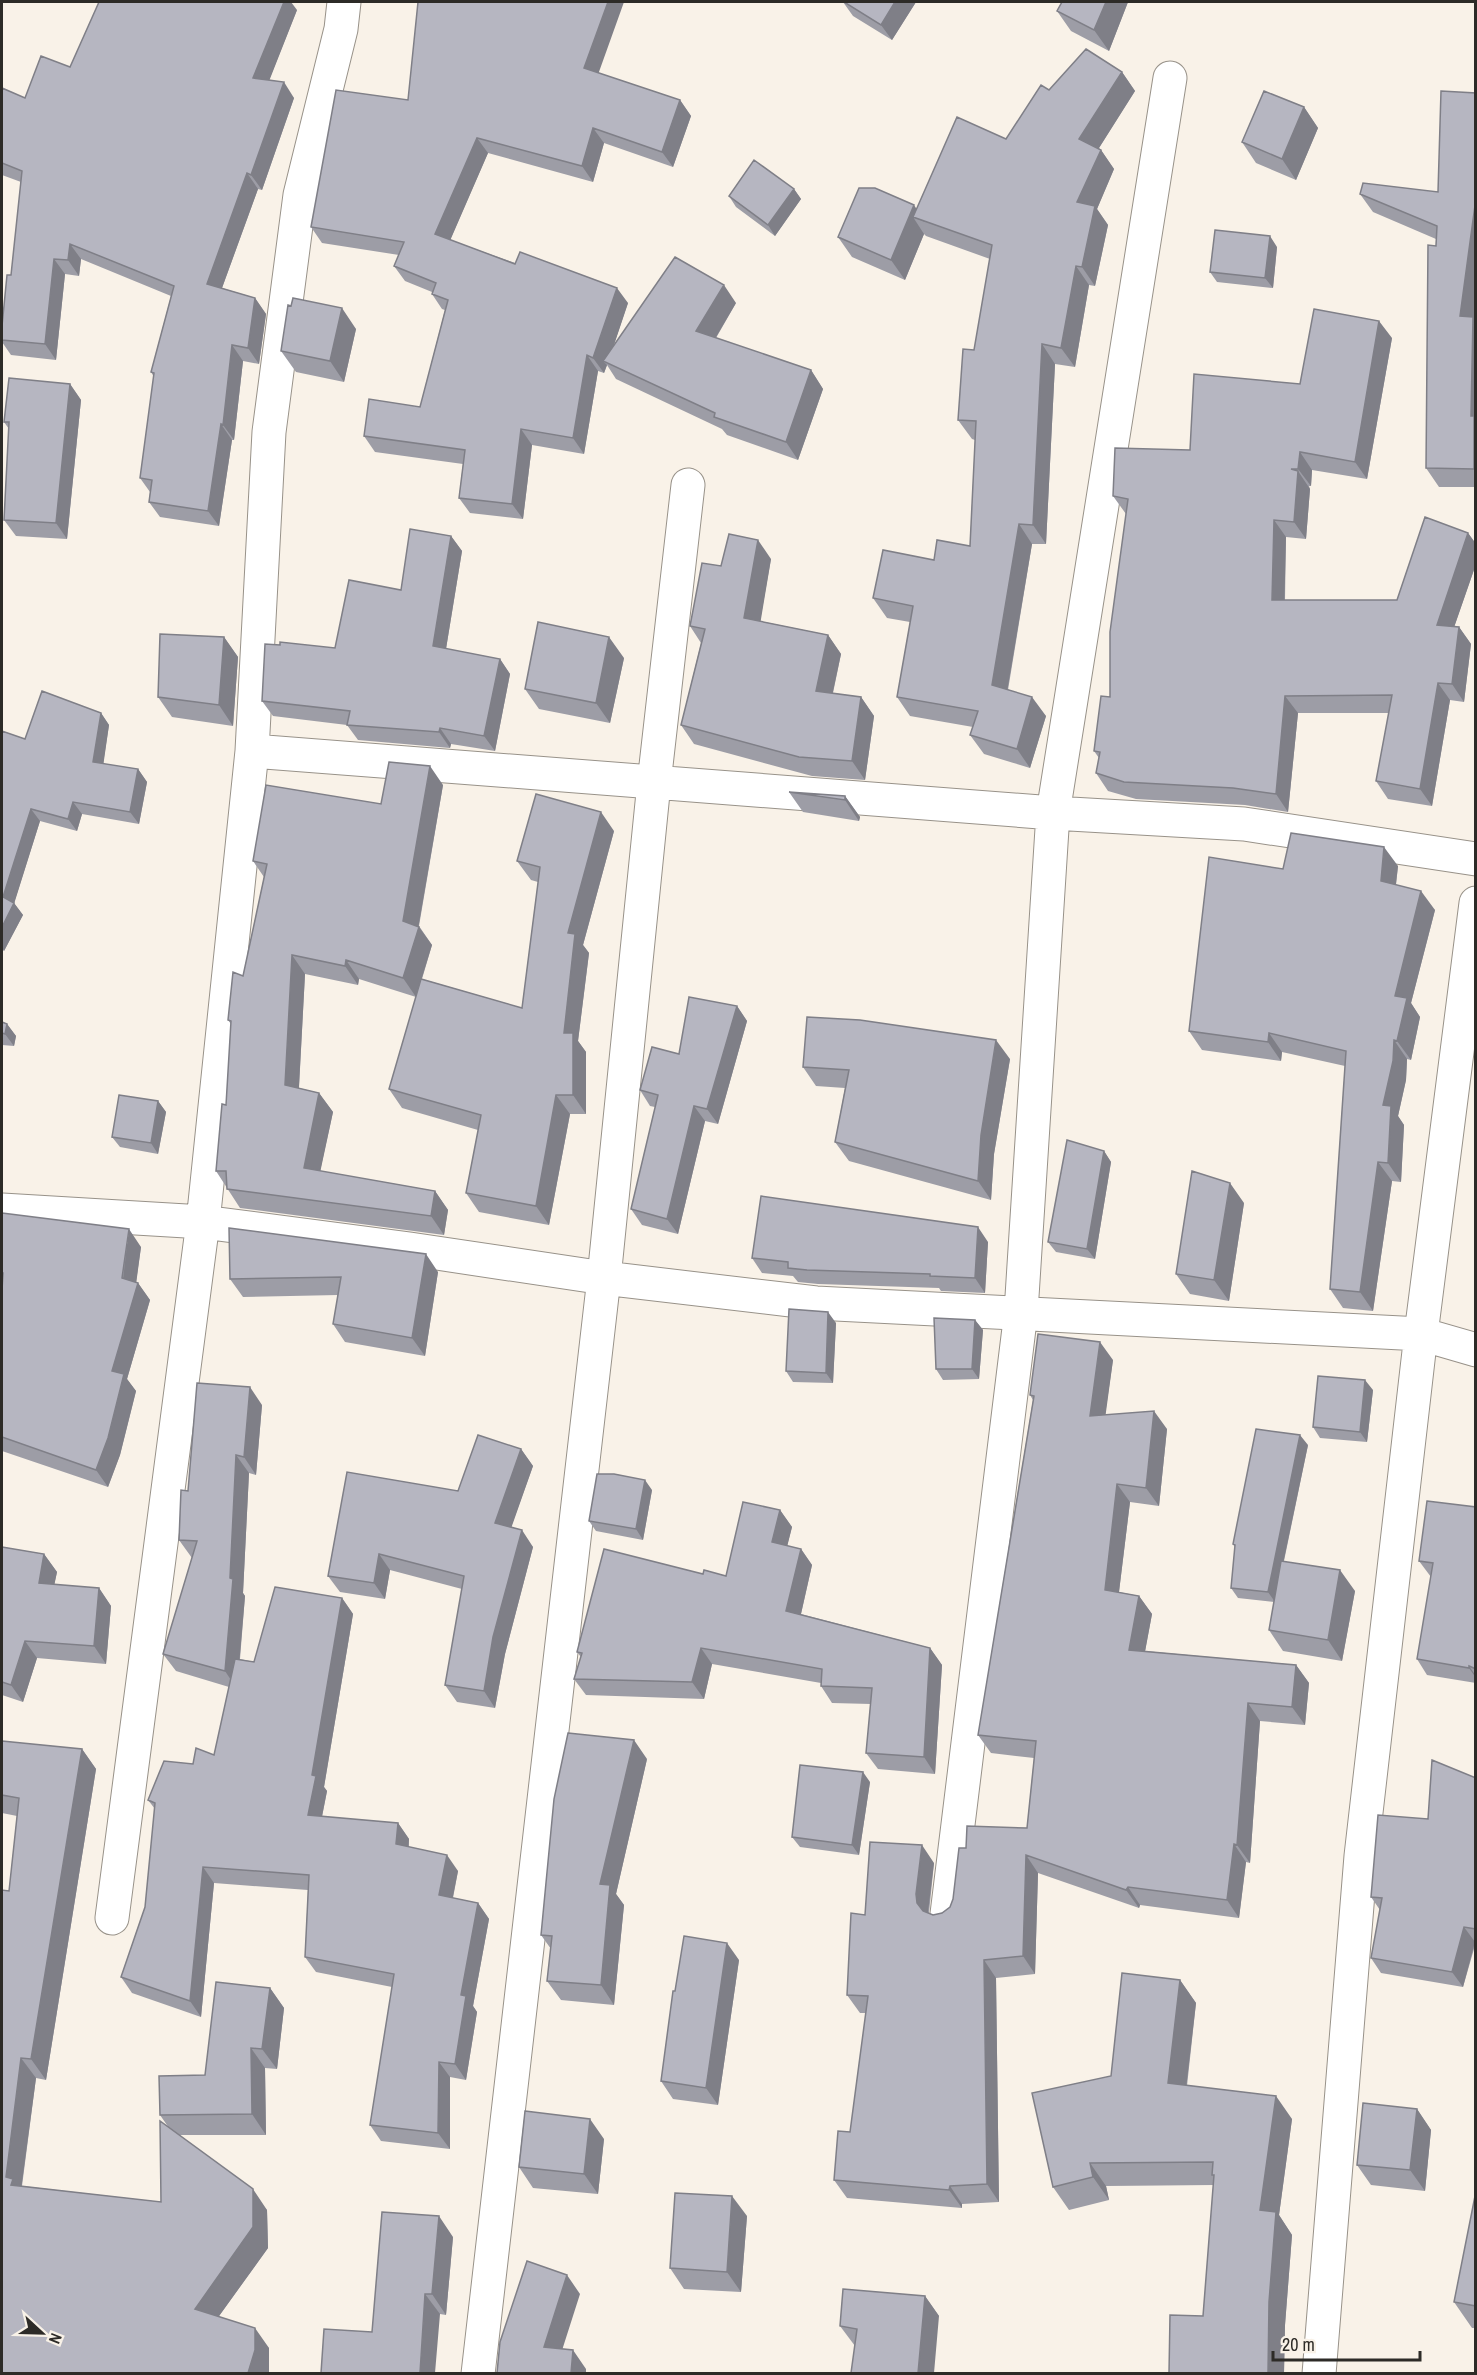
<svg xmlns="http://www.w3.org/2000/svg" width="1477" height="2375" font-family="'Archivo Narrow',sans-serif">
<style>
.lines{fill:none;stroke-linecap:round;stroke-linejoin:round}
.minor-casing{stroke:#989289;stroke-width:35}
.minor{stroke:#fff;stroke-width:33}
.wall{fill:#9d9da6}
.shaded-wall{fill:#7f7f87}
.building{fill:#b6b6c1;stroke:#7f7f87;stroke-width:1.5}
</style>
<rect width="100%" height="100%" fill="#f9f2e8"/>
<g class="lines">
<defs>
<path id="minor" d="M252,751l801,62 191,11 232,35
M2,1210l201,12 207,27 194,29 212,25 605,31 55,16
M947,1914l74,-602 32,-499 117,-735
M112,1918l91,-696 49,-471 17,-319 31,-237 41,-166 3,-27
M478,2374l126,-1096 50,-495 34,-298
M1319,2374l42,-518 60,-522 55,-431"/>
</defs>
<!-- minor casing -->
<use href="#minor" class="minor-casing"/>
<!-- minor -->
<use href="#minor" class="minor"/>
</g>
<!-- wall -->
<path class="wall" d="M843,2h73l-24,38 -39,-24z
M1062,2h66l-19,49 -38,-20 -14,-20z
M297,10l-28,70 25,18 -32,92 -4,-1 -36,99 33,10 11,16 -7,50 -16,-3 -9,79h-2l-13,86 -59,-9 -11,-15 1,-10 -10,-14 14,-101 -3,-5 20,-76 -90,-37 -2,17 -14,-2 -9,86 -45,-5 -9,-13v-16l9,-51 10,-93 -19,-7v-87l23,10 45,-31z
M1122,72l13,19 -36,57 2,2 13,19 -17,40 11,16 -13,61 -6,-1 -14,82 -20,-3 -9,180h-14l-24,146 38,26 -16,52 -46,-14 -14,-19 3,-8 -63,-11 -13,-19 13,-75 -23,-4 -14,-20 61,-38 36,-14 5,-106 -3,-1 -14,-19 16,-70 16,-91 -64,-23 -2,-2 -19,46 -53,-23 -14,-20 78,-28 90,-70 43,-49z
M599,73l81,27 11,16 -18,51 -69,-24 -11,39 -105,-29 -38,87 178,63 -15,44 123,-44 -20,35 95,32 12,19 -25,71 -71,-25 -5,-6 -106,-50 -9,-14 -3,8 -6,-2 -14,83 -52,-9 -9,74 -53,-6 -11,-15 4,-34 -88,-12 -11,-16 56,-29 25,-97 -3,-1 -10,-15v-2l-27,-11 -11,-15 5,-11 -77,-12 -11,-16 97,-127z
M1476,93v394h-37l-13,-19 10,-229 -63,-27 -13,-18 78,-2z
M1304,107l14,21 -22,52 -40,-17 -14,-21z
M794,189l7,10 -26,37 -39,-29 -7,-11z
M1277,247l-4,41 -56,-6 -7,-10z
M291,306l65,23 -12,53 -48,-10 -15,-21z
M1392,338l-25,141 -55,-9 -1,16h-2l1,3 -4,50 -20,-2 -1,63h112l71,-67 8,11v20l-22,63h5l12,17 -7,58 -14,-2 -18,106 -44,-7 -12,-18 13,-68h-91l-10,99 -43,-7 -109,-6 -28,-8 -12,-18 3,-15 -5,-7 16,-54 16,-183 -13,-18 187,-112z
M70,384l11,16 -14,139 -51,-3 -12,-16 5,-91 -5,-7z
M451,536l11,15 -16,98 54,10 10,15 -15,77 -44,-7 -1,4 -92,-8 -11,-15 -74,-9 -11,-15 73,-53 66,-58z
M771,559l-11,62 68,14 13,19 -8,39 28,4 13,19 -9,64 -53,-4 -118,-32 -13,-19 20,-82 -11,-17 31,-60z
M224,637l14,20 -5,69 -61,-9 -14,-20z
M624,658l-14,65 -71,-14 -14,-20z
M101,713l8,12 -6,39 35,5 9,13 -8,42 -57,-10 -5,17 -37,-10 -26,82 9,12 -19,36 -2,-2v-218l23,8z
M443,785l-24,141 13,19 -10,34 100,29 16,-126 -7,-2 -14,-19 97,-30 -31,114 6,8 -11,88 8,11v62h-16l-21,111 -70,-13 -13,-19 12,-63 -76,-22 -13,-19 27,-92 -57,-18 -1,6 -53,-11 -6,114 20,5 14,19 -13,59 115,20 13,19 -4,25 -204,-27 -24,-37 10,-66 5,-81 -3,-4 15,-44 21,-99 -11,-16 128,-57z
M789,792l56,4 15,21 -1,4 -56,-9z
M1398,866l-2,19 39,25 -24,93 9,14 -9,43 -4,-1 -1,21 -8,36 6,9 -3,57 -9,-1 -19,130 -30,-3 -13,-19 15,-223 -63,-14 -1,9 -79,-11 -13,-19 94,-162z
M737,1006l10,15 -29,103 -13,-3 -27,113 -36,-9 -11,-16 24,-102 -5,-1 -10,-16z
M2,1022l5,2 9,12 -2,10 -12,-1z
M1010,1059l-16,95 -3,46 -142,-39 -14,-19 10,-54 -29,-2 -13,-19z
M158,1101l8,11 -8,42 -38,-7 -8,-10z
M1104,1151l7,11 -16,97 -39,-7 -8,-10z
M1244,1203l-15,98 -39,-7 -14,-20z
M2,1213l139,34 -5,35 2,1 12,17 -23,79 9,12 -16,64 -12,32 -106,-36v1z
M988,1242l-3,51 -44,-2 -2,-3 -121,-4 -20,-2 -5,-6 -31,-3 -10,-15z
M438,1272l-13,84 -80,-14 -12,-18 5,-29 -95,2 -13,-18z
M975,1320l8,10 -4,49 -36,1 -7,-11z
M836,1323l-3,60 -40,-1 -7,-11z
M1113,1360l-8,55 62,14 -8,77 -29,-4 -11,90 20,4 13,18 -7,37 151,14 13,18 -4,42 -45,-4 -10,142 -4,-1 -7,56 -99,-13 -1,3 -101,-35 -3,101 -39,4 3,224 -37,2v4l-115,-10 -13,-18 16,-48 16,-119h-6l-13,-18 18,-80 69,-52 -5,50 4,2 9,-2 8,-6 3,-8 13,-51 61,-20 7,-70 -43,-5 -13,-18 55,-335 -3,-5z
M1373,1390l-6,52 -47,-4 -7,-11z
M262,1405l-6,70 -7,-2 -6,120 2,3 -5,63 14,3 88,-64 11,16 -29,173 3,4 -5,26 76,6 11,16v8l49,24 -5,27 25,5 11,16 -16,87 4,6 -11,68 -16,-3v72l-69,-8 -11,-16 22,-138 -76,-15 -11,-15 3,-67 -94,-7 -13,134 -69,-24 -11,-16 24,-70 10,-98 -7,-9 45,-36 21,-9 15,-68 -53,-16 -13,-17 29,-96 -13,-18 9,-49z
M1308,1445l-24,116 71,30 -13,70 -59,-10 -14,-21 5,-28 -36,-4 -7,-10 4,-41 -2,-3z
M521,1449l12,17 -22,61 22,20 -28,107 -10,54 -38,-6 -12,-17 17,-96 -72,-19 -5,29 -45,-7 -12,-16z
M652,1490l-9,50 -47,-9 -7,-10z
M1476,1507v176l-49,-8 -10,-16 14,-82 -12,-16z
M780,1510l12,17 -5,19 14,3 11,16 -11,49 129,34 12,17 -7,109 -57,-5 -12,-16 5,-49 -39,-1 -11,-17v-3l-109,-19 -8,35 -118,-4 -12,-16 7,-22 -4,-5 126,-78 23,2z
M2,1547l42,7 13,18 -3,13 45,3 12,18 -5,58 -69,-6 -14,44 -21,-7z
M2,1741l80,8 14,20 -50,311 -10,-2 -14,108 139,16 8,-74 -9,-13 45,-40 65,-87 14,20 -7,61 -12,-1 1,67h-86l87,75 1,38 -49,68 50,32v25h-267l7,-482 8,-75 -15,-3z
M647,1759l-31,135 8,11 -10,100 -53,-5 -14,-19 4,-32 -10,-14z
M1476,1778v164l-13,45 -82,-14 -10,-15 9,-48 -9,-13 57,-78z
M870,1782l-11,73 -59,-8 -8,-10z
M739,1960l-21,145 -45,-6 -12,-18 14,-90z
M1180,1980l16,23 -9,83 105,33 -13,96 13,20 -7,90 -1,48h-115l34,-57 11,-131 -108,1 3,14 -40,10 -16,-23 58,-111z
M1417,2109l14,21 -6,61 -54,-6 -14,-20z
M604,2139l-6,55 -65,-6 -14,-21z
M1476,2191v137h-4l-18,-26z
M747,2216l-6,76 -57,-3 -14,-21z
M453,2237l-7,78 -6,-1 -68,18z
M925,2296l14,20 -84,30 -15,-20z"/>
<!-- shaded-wall -->
<path class="shaded-wall" d="M284,2h7l6,8 -33,84 -11,-16z
M608,2h16l-29,81 -11,-15z
M895,2h21l-24,38 -11,-15z
M1106,2h22l-19,49 -15,-21z
M1122,72l13,19 -43,68 -13,-20z
M284,82l10,16 -32,92 -11,-15z
M680,100l11,16 -18,51 -11,-15z
M1304,107l14,21 -22,52 -14,-21z
M593,128l11,15 -11,39 -11,-16z
M477,138l11,15 -42,97 -11,-16z
M1101,150l13,19 -17,40 11,16 -13,61 -13,-19 -5,-65z
M247,173l11,16 -40,110 -11,-15z
M794,189l7,10 -26,37 -7,-11z
M1476,198l-1,122 1,151 -2,-2 -3,-53 -11,-100z
M914,205l11,17 -12,-5 11,17 -19,46 -14,-20z
M1270,236l7,11 -4,41 -8,-10z
M70,244l11,15 -2,17 -11,-16z
M54,259l11,15 -9,86 -11,-16z
M1076,266l13,19 -14,82 -14,-19z
M724,285l12,18 -27,46 -13,-18z
M617,288l11,15 -20,60 -5,-2 4,4 -3,8 -11,-15z
M255,298l11,16 -7,50 -11,-16z
M342,308l14,21 -12,53 -14,-21z
M1379,321l13,17 -25,141 -12,-17z
M1042,344l13,20 -9,180 -13,-19z
M232,345l11,16 -9,79 -11,-15z
M587,355l11,16 -14,83 -11,-16z
M811,370l12,19 -25,71 -12,-18z
M70,384l11,16 -14,139 -11,-16z
M221,424l11,16 -13,86 -11,-15z
M521,429l11,16 -9,74 -11,-15z
M1300,452l12,18 -1,16 -13,-17z
M1298,471l12,18 -4,50 -12,-17z
M1274,520l12,17 -2,81 -12,-18z
M1019,524l13,20 -27,160 -13,-19z
M1468,533l8,11v20l-27,78 -12,-17z
M451,536l11,15 -18,110 -11,-15z
M758,540l13,19 -13,78 -14,-19z
M1459,627l12,17 -7,58 -12,-18z
M828,635l13,19 -12,56 -13,-19z
M224,637l14,20 -5,69 -14,-21z
M609,637l15,21 -14,65 -14,-20z
M500,659l10,15 -15,77 -11,-15z
M1438,683l12,17 -18,106 -12,-17z
M1285,696l13,17 -10,99 -12,-18z
M861,697l13,19 -9,64 -13,-19z
M1032,697l14,19 -16,52 -13,-19z
M101,713l8,12 -7,49 -9,-12z
M440,728l11,16 -1,4 -11,-16z
M430,766l13,19 -25,144 1,-2 13,18 -16,52 -13,-19v-57z
M138,769l9,13 -8,42 -9,-12z
M845,796l15,21 -1,4 -14,-21z
M73,802l9,12 -5,17 -9,-12z
M31,809l9,12 -26,83v-1l9,12 -19,36 -2,-4 1,-50z
M601,812l13,19 -31,114 6,8 -11,88 8,11v62l-13,-19 -9,-62 4,-100z
M1384,847l14,19 -4,34 -13,-19z
M1421,891l14,19 -24,93 9,14 -9,43 -14,-19 -2,-45z
M292,955l13,19 -7,130 -13,-19z
M346,960l13,19 -1,6 -13,-19z
M737,1006l10,15 -29,103 -11,-15z
M7,1024l9,12 -2,10 -9,-12z
M1269,1033l13,19 -1,9 -13,-19z
M996,1040l14,19 -16,95 -3,46 -13,-19 3,-46z
M1394,1040l13,19 -1,21 -8,36 6,9 -3,57 -13,-19 -5,-58z
M319,1093l14,19 -16,75 -13,-19z
M556,1095l14,19 -21,111 -13,-19z
M158,1101l8,11 -8,42 -7,-11z
M694,1106l11,15 -27,113 -11,-15z
M1104,1151l7,11 -16,97 -8,-10z
M1378,1162l14,19 -19,130 -13,-19z
M1230,1183l14,20 -15,98 -15,-21z
M435,1191l13,19 -4,25 -13,-19z
M978,1227l10,15 -3,51 -10,-15z
M129,1229l12,18 -6,45 3,-9 12,17 -23,79 9,12 -16,64 -12,32 -12,-17 16,-99z
M426,1254l12,18 -13,84 -13,-18z
M828,1312l8,11 -3,60 -7,-10z
M975,1320l8,10 -4,49 -7,-10z
M1100,1342l13,18 -10,74 -13,-18z
M1365,1380l8,10 -6,52 -7,-10z
M250,1387l12,18 -6,70 -12,-18z
M1154,1411l13,18 -8,77 -13,-18z
M1300,1435l8,10 -33,157 -7,-10z
M521,1449l12,17 -26,74 -12,-17z
M236,1455l13,18 -6,120 2,3 -8,93 -12,-18z
M645,1480l7,10 -9,50 -7,-11z
M1117,1484l13,18 -13,106 -12,-18z
M780,1510l12,17 -8,32 -12,-17z
M522,1530l11,17 -28,107 -10,54 -11,-17 9,-54z
M801,1549l11,16 -14,62 -12,-16z
M44,1554l13,18 -6,29 -12,-18z
M379,1554l11,16 -5,29 -11,-16z
M1340,1570l15,21 -13,70 -14,-21z
M99,1588l12,18 -5,58 -12,-18z
M1139,1596l13,18 -10,54 -13,-18z
M342,1598l11,16 -29,173 3,4 -8,40 -11,-16 4,-40z
M25,1641l12,17 -14,44 -12,-17z
M701,1648l11,16 -8,35 -12,-17z
M930,1648l12,17 -7,109 -11,-17z
M1296,1665l13,18 -4,42 -13,-18z
M1469,1666l7,10v2l-7,-10z
M1248,1703l12,18 -10,142 -13,-18z
M634,1740l13,19 -31,135 8,11 -10,100 -13,-20 -1,-101z
M82,1749l14,20 -50,311 -15,-21z
M863,1772l7,10 -11,73 -7,-10z
M398,1823l11,16 -2,21 -11,-16z
M1234,1844l12,18 -7,56 -12,-18z
M922,1845l12,18 -6,49 2,9 -13,-18 -1,-9z
M447,1855l11,16 -8,40 -11,-16z
M1026,1855l12,18 -3,101 -12,-18z
M203,1867l11,16 -13,134 -11,-16z
M1128,1887l12,18 -1,3 -13,-18z
M478,1903l11,16 -16,87 4,6 -11,68 -11,-16 6,-69z
M1464,1927l11,15 -12,45 -11,-15z
M727,1943l12,17 -21,145 -12,-17z
M984,1960l12,18 3,224 -12,-18z
M1180,1980l16,23 -12,103 -16,-23z
M270,1988l14,20 -7,61 -15,-20z
M251,2048l14,20 1,67 -14,-21z
M21,2058l15,20 -15,112 5,16 -20,-29z
M439,2062l11,15v72l-12,-16z
M1276,2096l16,23 -13,96 13,20 -7,90 -1,48h-16l-8,-163z
M1417,2109l14,21 -6,61 -15,-21z
M590,2119l14,20 -6,55 -14,-20z
M1090,2163l16,23 3,14 -16,-23z
M950,2186l12,18v4l-13,-18z
M253,2189l14,21 1,38 -59,82 -14,-21z
M732,2196l15,20 -6,76 -14,-20z
M439,2216l14,21 -7,78 -14,-21z
M567,2275l13,19 -23,72 -13,-19z
M425,2294l15,20 -5,59h-15z
M925,2296l14,20 -5,57h-16z
M255,2328l14,20v25h-21z
M573,2350l13,19v4h-15z"/>
<!-- building -->
<path class="building" d="M99,2h185l-31,76 31,4 -33,93 -4,-2 -40,111 48,14 -7,50 -16,-3 -9,80 -2,-1 -13,87 -59,-9 3,-22 -12,-2 14,-105 -3,-1 23,-86 -104,-42 -2,16 -14,-1 -9,85 -43,-4v-14l5,-51h4l11,-104 -20,-8v-75l23,10 16,-42 29,11z
M418,2h190l-24,66 96,32 -18,52 -69,-24 -11,38 -105,-28 -42,96 80,30 5,-12 97,36 -24,70 -6,-3 -14,83 -52,-9 -9,75 -53,-6 6,-48 -101,-14 5,-37 51,8 28,-107 -16,-6 4,-11 -42,-17 10,-24 -93,-15 25,-137 72,10z
M844,2h51l-14,23z
M1062,2h44l-12,28 -37,-19z
M1086,49l36,23 -43,67 22,11 -24,52 18,4 -13,61 -6,-1 -15,82 -19,-4 -9,181 -14,-1 -27,161 40,12 -15,52 -47,-14 8,-24 -81,-14 16,-91 -40,-8 10,-48 51,10 3,-20 33,6 6,-125 -18,-1 5,-71 11,1 18,-105 -79,-28 44,-100 49,22 35,-54 8,5z
M1264,91l40,16 -22,52 -40,-17z
M1441,91l35,2v105l-16,118 13,1 -2,99h3v53l-48,-1 2,-223 8,1 1,-20 -77,-32 3,-11 75,9z
M754,160l40,29 -26,36 -39,-29z
M859,188h16l39,17 -23,55 -53,-23z
M1215,230l55,6 -5,42 -55,-6z
M675,257l49,28 -28,46 115,39 -25,72 -72,-25 1,-4 -112,-52z
M293,298l49,10 -12,53 -49,-10 7,-46 3,1z
M1314,309l65,12 -24,141 -55,-10 -2,17h-7l7,2 -4,51 -20,-2 -2,80h125l28,-83 43,16 -31,92 22,2 -7,57 -14,-1 -18,106 -44,-8 16,-86 -107,1 -9,98 -43,-6 -109,-6 -28,-9 4,-21 -6,-1 7,-55 9,1v-65l18,-133 -15,-3 2,-48 75,2 4,-76 106,10z
M9,378l61,6 -14,139 -52,-3 5,-98h-5z
M410,529l41,7 -18,110 67,13 -16,77 -44,-8 -1,4 -92,-7 3,-14 -88,-10 3,-57 15,1v-3l55,6 14,-68 52,10z
M729,534l29,6 -14,78 84,17 -12,56 45,6 -9,64 -53,-4 -118,-32 24,-96 -15,-3 12,-63 19,3z
M538,622l71,15 -13,66 -71,-14z
M160,634l64,3 -5,68 -61,-8z
M42,691l59,22 -8,49 45,7 -8,43 -57,-10 -5,17 -37,-10 -28,88 11,6 -12,24v-196l23,8z
M389,762l41,4 -27,155 16,6 -16,51 -57,-18 -1,6 -53,-11 -7,130 34,8 -15,75 131,23 -4,25 -204,-27 -1,-18h-10l6,-67 4,1 5,-84 -3,-1 5,-48 10,4 24,-112 -14,-3 13,-76 115,19z
M789,792l56,4v4z
M536,794l65,18 -33,121 7,1 -11,99h9v62h-17l-20,111 -70,-13 15,-78 -92,-26 32,-110 101,29 18,-141 -23,-6z
M1291,833l93,14 -3,34 40,10 -26,105 12,2 -10,43 -3,-1 -1,21 -10,44 8,1 -3,57 -10,-1 -18,130 -30,-3 16,-238 -77,-18 -1,9 -79,-11 20,-174 74,12z
M689,997l48,9 -30,103 -13,-3 -27,113 -36,-10 27,-114 -18,-5 12,-43 27,7z
M807,1017l53,3 136,20 -15,95 -3,46 -143,-39 14,-72 -46,-3z
M2,1022l5,2 -2,10 -3,-1z
M119,1095l39,6 -7,42 -39,-6z
M1067,1140l37,11 -17,98 -39,-7z
M1192,1171l38,12 -16,97 -38,-6z
M761,1196l217,31 -3,51 -45,-2v-2l-123,-4 -19,-2v-6l-36,-4z
M2,1213l127,16 -7,49 16,5 -26,88 12,3 -16,64 -12,32 -94,-33v-147l1,-17h-1z
M229,1228l197,26 -14,84 -79,-14 8,-47 -111,2z
M789,1309l39,3 -2,61 -40,-2z
M934,1318l41,2 -3,49h-36z
M1038,1334l62,8 -10,74 64,-5 -8,77 -29,-4 -12,106 34,6 -10,54 167,15 -4,42 -44,-4 -11,142 -3,-1 -7,56 -99,-13 -2,3 -100,-35 -3,101 -39,4 3,224 -37,2 -1,4 -115,-10 4,-49 12,1 18,-136 -21,-1 4,-82 14,2 5,-73 52,3 -6,49 1,9 6,8 10,4 9,-2 8,-6 3,-8 6,-51h7l1,-22 60,2 9,-87 -58,-6 56,-339 -4,-1z
M1318,1376l47,4 -5,52 -47,-5z
M197,1383l53,4 -6,70 -8,-2 -6,123 3,1 -8,92 -62,-17 34,-113 -18,-1 2,-50 7,1z
M1256,1429l44,6 -32,157 -37,-4 4,-43 -2,-1z
M478,1435l43,14 -26,74 27,7 -29,107 -9,54 -39,-6 19,-109 -85,-22 -5,29 -46,-7 19,-104 111,19z
M597,1474h17l31,6 -9,49 -47,-8z
M1427,1501l49,6v162l-7,-3v2l-52,-9 16,-96 -14,-2z
M743,1502l37,8 -8,32 29,7 -15,62 144,37 -6,109 -58,-4 6,-65 -51,-2 1,-17 -121,-21 -9,34 -118,-3 8,-26 -5,-1 27,-103 99,25 1,-4 22,6z
M2,1547l42,7 -5,29 60,5 -5,58 -69,-5 -14,44 -9,-3z
M1281,1561l59,9 -12,70 -59,-10z
M275,1587l67,11 -30,177 4,1 -8,39 90,8 -2,21 51,11 -8,40 39,8 -17,92 5,1 -11,68 -16,-2 -1,71 -68,-8 24,-151 -89,-17 4,-82 -106,-8 -13,134 -69,-24 24,-70 10,-104 -7,-3 16,-39 29,3 3,-16 18,7 21,-96 19,3z
M568,1733l66,7 -34,144 10,1 -9,100 -54,-4 5,-45 -11,-1 13,-136z
M2,1741l80,8 -51,310 -10,-1 -15,119 7,2 -2,6 150,17 -1,-81 93,68v38l-58,82 60,19v22l-7,23h-246v-483l7,1 10,-93 -17,-3z
M1432,1760l44,18v151l-12,-2 -12,45 -81,-14 11,-60 -11,-1 7,-82 50,4z
M800,1765l63,7 -11,73 -60,-8z
M684,1936l43,7 -21,145 -45,-7 12,-90h2z
M1122,1973l58,7 -12,103 108,13 -16,114 16,2 -7,90 -1,71h-99l1,-58 33,1 11,-141h-2l1,-13 -123,1 3,14 -40,10 -21,-94 79,-17z
M216,1982l54,6 -8,61 -11,-1 1,66 -92,1 -1,-39 46,-1z
M1363,2103l54,6 -7,61 -53,-5z
M525,2111l65,8 -6,55 -65,-7z
M1476,2191v115l-22,-4z
M675,2193l57,3 -5,76 -57,-4z
M382,2212l57,4 -7,78h-7l-5,79h-99l3,-44 48,3z
M527,2261l40,14 -23,72 29,3 -2,23h-74l3,-31z
M843,2289l82,7 -7,77h-67l6,-44 -17,-3z"/>
<!-- border -->
<rect width="1477" height="2375" fill="none" stroke="#2d2b27" stroke-width="6"/>
<!-- north arrow -->
<g transform="translate(42 2333) rotate(112)" stroke="#f9f2e8" stroke-width="4.5" paint-order="stroke">
<path d="M0-4.5L10 22L0 15L-10 22Z" fill="#2d2b27"/>
<text y="-9" font-size="16" font-weight="bold" text-anchor="middle" fill="#2d2b27">N</text>
</g>
<!-- scale -->
<path d="M1273 2351v9h147v-9" fill="none" stroke="#2d2b27" stroke-width="3"/>
<text x="1282" y="2351" font-size="18" fill="#2d2b27" stroke="#f9f2e8" stroke-width="4.5" paint-order="stroke">20 m</text>
</svg>
